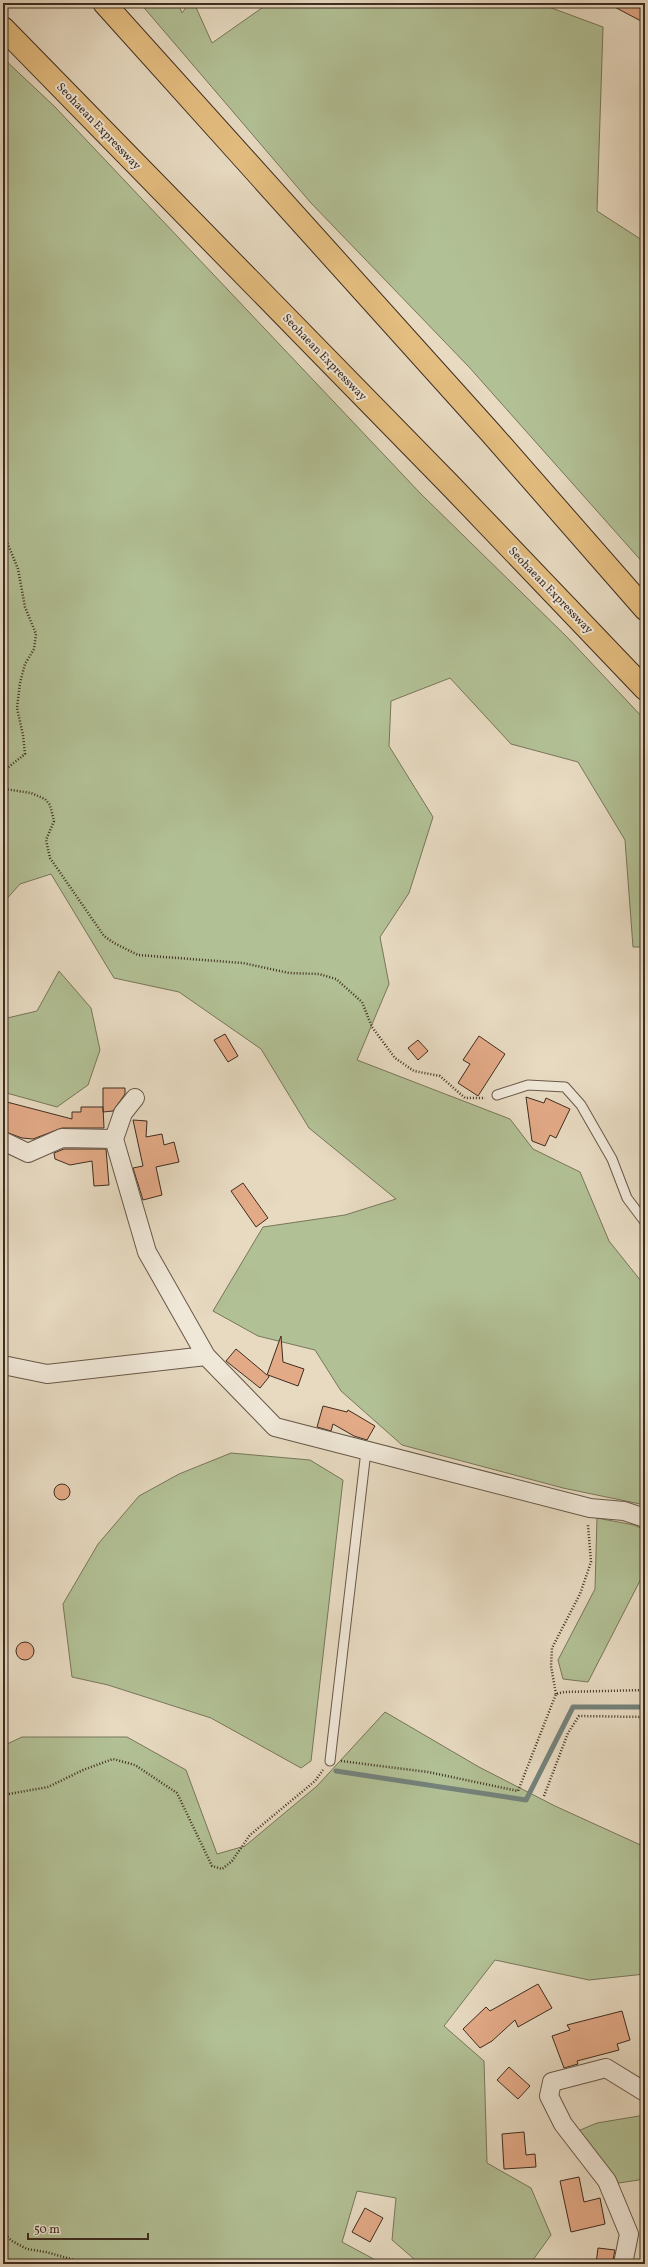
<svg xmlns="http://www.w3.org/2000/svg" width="648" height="2267" font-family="Vollkorn,serif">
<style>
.green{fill:#b2c095;stroke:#78765a}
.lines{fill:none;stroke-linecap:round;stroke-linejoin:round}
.stream{stroke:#74827b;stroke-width:5}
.building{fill:#e3aa87;stroke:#3f2d20}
.service-casing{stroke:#695848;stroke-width:11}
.minor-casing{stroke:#695848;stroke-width:20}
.motorway-casing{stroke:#3f2d20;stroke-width:24}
.path{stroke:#3f2d20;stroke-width:2.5;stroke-dasharray:1 2;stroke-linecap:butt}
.service{stroke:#efe7d7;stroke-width:9}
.minor{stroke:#efe7d7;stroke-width:18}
.motorway{stroke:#e4bd80;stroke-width:22}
.labels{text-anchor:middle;stroke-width:4;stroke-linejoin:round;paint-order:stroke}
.street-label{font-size:12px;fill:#3f2d20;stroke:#efe7d7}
</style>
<rect width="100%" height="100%" fill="#e7dac1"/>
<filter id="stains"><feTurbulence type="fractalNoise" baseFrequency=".005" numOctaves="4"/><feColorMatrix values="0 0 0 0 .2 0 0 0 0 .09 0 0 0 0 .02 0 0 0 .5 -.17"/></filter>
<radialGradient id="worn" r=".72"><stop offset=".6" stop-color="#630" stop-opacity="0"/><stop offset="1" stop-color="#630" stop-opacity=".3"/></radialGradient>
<!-- green -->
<path class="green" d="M140,3h38l4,10 7,-10h5l18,40 57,-40h269l65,24 -6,184 48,31v323l-176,-198 -158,-164z
M3,58l52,49 366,387 147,144 77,82v227h-12l-8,-107 -47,-78 -67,-18 -61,-66 -59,23 -2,45 44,71 -24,76 -29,44 9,47 -32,76 153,59 23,30 47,23 29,69 36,45v219l-82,-17 -161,-43 -61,-54 -26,-41 -57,-14 -45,-25 50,-84 82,-12 51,-16 -87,-71 -48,-79 -82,-57 -65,-14 -63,-104 -31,10 -17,19z
M59,971l32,37 9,42 -12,35 -31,22 -54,-15v-73l34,-8z
M231,1453l79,7 33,20 -32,281 -10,7 -90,-50 -103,-33 -36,-8 -9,-73 35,-60 41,-48 40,-22z
M597,1518l37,7 11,5v41l-57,111 -25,-3 -5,-19 37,-71z
M385,1712l94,55 76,39 90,41v127l-56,6 -94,-20 -51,66 40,35 3,102 44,25 20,47 -21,29h-110l-28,-24 4,-42 -39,-7 -15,51 41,22h-380v-518l19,-9h105l59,33 31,84 28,-8 72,-60z
M645,2115v64l-26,4 -41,-52 19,-8z"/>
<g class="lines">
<!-- stream -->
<path class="stream" d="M336,1771l190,29 47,-93h72"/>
</g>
<!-- building -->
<path class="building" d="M607,3h38v12l-4,6z
M225,1034l13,22 -10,6 -14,-22z
M479,1036l26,18 -27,42 -20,-13 12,-19 -7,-4z
M418,1040l10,11 -10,9 -10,-12z
M103,1088h22v6l-12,17 -10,1z
M526,1097l18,6 2,-5 24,11 -14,29 -6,-3 -5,11 -13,-5z
M3,1101l69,18v-7h9v-5h22l1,21h-42l-29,11 -11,-1 -19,-7z
M133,1120l14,1 -1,16 16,-3 2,11 10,-3 5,20 -23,5 6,28 -19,5 -10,-32 10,-2z
M64,1149h42l3,36 -15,1 -2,-25 -22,4 -15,-6 -1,-6z
M243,1183l25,35 -12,9 -25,-36z
M281,1336l2,26 21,7 -6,17 -30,-11 1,2 -9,11 -34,-27 10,-12 31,26z
M323,1406l24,6 1,-2 27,16 -8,14 -13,-4 -21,-12 -2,7 -14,-4z
M54 1492a8 8 0 1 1 16 0a8 8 0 1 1-16 0Z
M16 1651a9 9 0 1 1 18 0a9 9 0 1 1-18 0Z
M538,1984l14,24 -34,19 -3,-7 -23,21 -12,7 -17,-19 23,-22 4,4z
M622,2011l8,29 -13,4 2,6 -42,11 1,3 -14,4 -12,-32 18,-6 -3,-5z
M509,2067l21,19 -12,13 -21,-19z
M524,2132l2,23 9,-1 1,13 -32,2 -2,-35z
M579,2177l5,25 16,-4 5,26 -34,8 -11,-51z
M365,2208l18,10 -13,24 -18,-10z
M598,2248l17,2 -3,14h-16z"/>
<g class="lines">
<defs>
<path id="service" d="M497,1095l31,-10 37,2 16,18 31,54 15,39 18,24
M330,1761l36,-310"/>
<path id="minor" d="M114,1139l9,-26 12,-15
M3,1141l25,12 34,-15 52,1 33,113 59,104 69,71 315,81 34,3 21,7
M3,1365l44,9 159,-18
M623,2264l6,-30 -22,-53 -44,-57 -14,-28 3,-14 54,-14 39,24"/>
<path id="motorway" d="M104,3l386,429 155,177
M3,28l448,458 194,203"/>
</defs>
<!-- service casing -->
<use href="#service" class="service-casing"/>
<!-- minor casing -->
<use href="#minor" class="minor-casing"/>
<!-- motorway casing -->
<use href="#motorway" class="motorway-casing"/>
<!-- path -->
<path class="path" d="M3,532l15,37 7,38 11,27 -2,15 -9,15 -5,19 -3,25 6,27 2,19 -19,15 -1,20 26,4 14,6 5,6 4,16 -8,19 4,18 54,78 10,7 24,12 105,8 46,10 30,1 17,5 26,23 10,25 23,31 19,13 26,5 25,22h20
M556,1694l-5,-28 1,-18 28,-54 11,-32 -3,-37
M341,1761l87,11 90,19 38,-97 8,-2 81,-2
M3,1795l45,-8 35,-17 30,-11 22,6 42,28 35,73 10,3 10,-8 18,-26 65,-54 8,-11
M544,1796l24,-63 11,-17 66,1
M3,2233l9,8 15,8 19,3 42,12
M161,2264c9,-6 19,-4 28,0"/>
<!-- service -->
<use href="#service" class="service"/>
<!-- minor -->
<use href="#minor" class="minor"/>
<!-- motorway -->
<use href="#motorway" class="motorway"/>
</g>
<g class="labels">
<!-- street labels -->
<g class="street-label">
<text transform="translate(99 126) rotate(46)" y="4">Seohaean Expressway</text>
<text transform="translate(325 357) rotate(46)" y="4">Seohaean Expressway</text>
<text transform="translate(551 590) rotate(46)" y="4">Seohaean Expressway</text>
</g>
</g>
<!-- margin -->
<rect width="648" height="2267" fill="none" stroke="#e7dac1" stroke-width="16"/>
<rect x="4" y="4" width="640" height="2259" fill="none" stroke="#3f2d20" stroke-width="2"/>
<rect x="8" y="8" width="632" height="2251" fill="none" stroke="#3f2d20"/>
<!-- scale -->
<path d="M28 2233v6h120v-6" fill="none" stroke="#3f2d20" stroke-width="2"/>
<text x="34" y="2233" font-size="12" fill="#3f2d20" stroke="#efe7d7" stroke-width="3" paint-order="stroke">50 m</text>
<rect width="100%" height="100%" filter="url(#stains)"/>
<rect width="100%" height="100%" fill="url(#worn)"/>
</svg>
